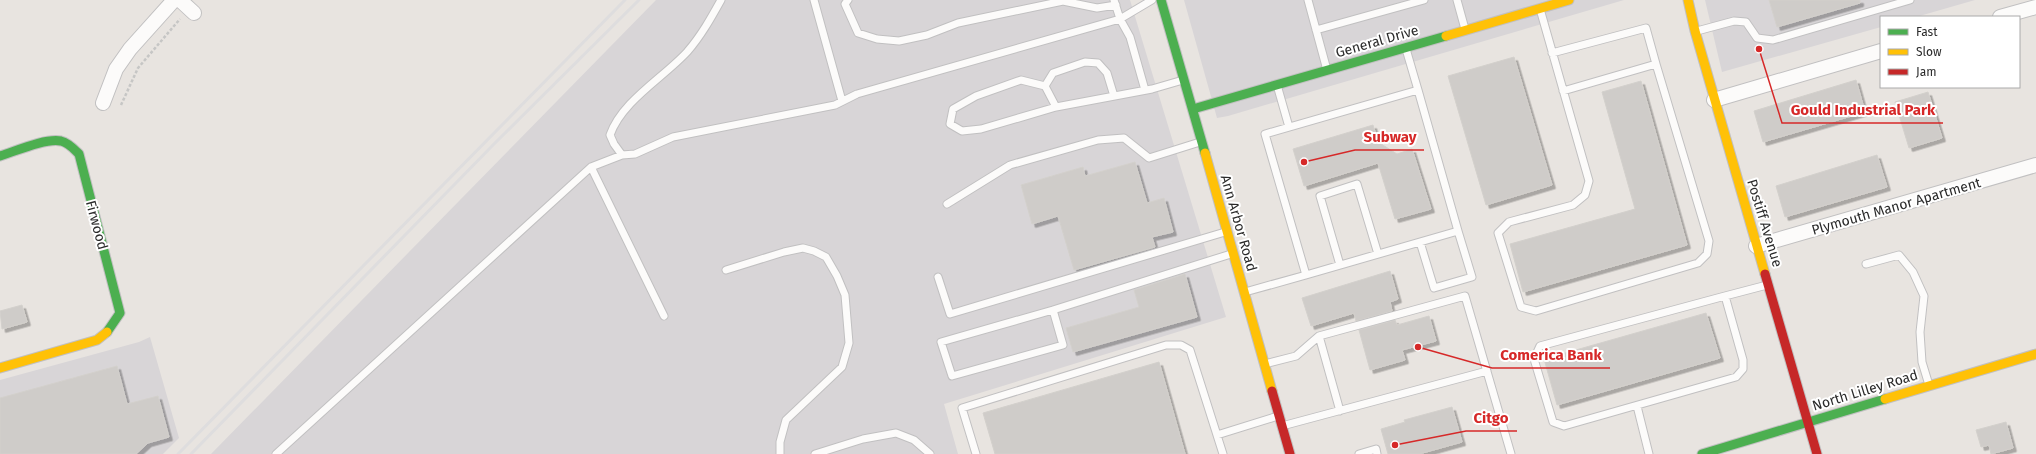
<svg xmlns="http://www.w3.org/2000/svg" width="2036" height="454" font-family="'Fira Sans',sans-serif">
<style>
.industrial{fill:#d8d5d7}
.building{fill:#cfccc9;stroke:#d3d0cc;filter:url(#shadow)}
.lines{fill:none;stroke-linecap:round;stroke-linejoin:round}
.lane-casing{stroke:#c1c0c1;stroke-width:9}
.street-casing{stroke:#c1c0c1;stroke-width:16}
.fast-casing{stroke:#c1c0c1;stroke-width:11}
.slow-casing{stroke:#c1c0c1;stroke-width:11}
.jam-casing{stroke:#c1c0c1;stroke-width:11}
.path{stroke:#c6c6c5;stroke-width:2.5;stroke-dasharray:3 2;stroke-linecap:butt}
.lane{stroke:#fcfbfa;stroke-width:7}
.street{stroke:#fcfbfa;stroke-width:14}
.fast{stroke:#4caf50;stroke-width:9}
.slow{stroke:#ffc107;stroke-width:9}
.jam{stroke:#c62828;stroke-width:9}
.rail{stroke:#deddde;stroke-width:3}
.labels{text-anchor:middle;stroke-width:4;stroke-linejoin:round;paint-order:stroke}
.street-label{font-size:14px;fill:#2a2a2a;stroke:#fff}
.leader{fill:none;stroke:#d62828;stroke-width:1.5}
.callout-dot{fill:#d62828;stroke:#fff;stroke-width:1.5}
.callout-label{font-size:15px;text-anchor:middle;font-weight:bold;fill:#d62828;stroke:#fff;stroke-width:4;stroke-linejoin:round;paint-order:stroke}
</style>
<defs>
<filter id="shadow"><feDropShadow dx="3.5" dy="3.5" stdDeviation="0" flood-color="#0004"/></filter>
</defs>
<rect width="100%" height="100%" fill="#e8e4e0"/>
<!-- industrial -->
<path class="industrial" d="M656,0h474l96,317 -282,87 14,50h-747z
M1184,0h440l-396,116 -11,2z
M1705,0h270l-59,17h-35v10l-159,45z
M150,337l29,101 -16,16h-163v-74l139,-38z"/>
<!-- building -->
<path class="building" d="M1769,0h91v3l-83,24z
M1514,57l38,128 -66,20 -38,-129z
M1856,80l9,32 -102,30 -9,-31z
M1641,81l46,164 -164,47 -13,-48 125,-35 -33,-117z
M1928,92l14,46 -33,10 -14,-46z
M1373,125l5,17 19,12 15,-5 19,60 -36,10 -17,-56 -74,23 -11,-37z
M1877,155l10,32 -102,30 -9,-31z
M1135,162l12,41 17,-5 9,34 -21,5 3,10 -81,23 -16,-54 -26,8 -11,-39 62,-18 2,9z
M1390,271l8,28 -8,3 2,9 -36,10 -2,-8 -43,13 -9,-28z
M1185,274l12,43 -124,35 -7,-24 73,-21 -5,-17z
M22,305l5,17 -25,7 -2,-18z
M1706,313l14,45 -163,47 -13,-46z
M1429,316l7,25 -34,9 3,10 -35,10 -11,-40 36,-10 2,5z
M1159,362l26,92h-190l-12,-41z
M117,366l10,38 31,-8 11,41 -21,6 -12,11h-136v-56z
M1452,407l10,35 -43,12h-31l-7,-25 24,-7 -1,-2z
M2006,422l7,26 -22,6 -2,-9 -8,2 -5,-17z"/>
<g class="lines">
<defs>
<path id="lane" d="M814,0l28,101
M848,0l-3,4 13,29 19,6 22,2 28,-6 31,-12 105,-22 34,7 19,-3
M1114,0l6,19 10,18 15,53
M1308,0l19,70
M1457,0l8,29
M1540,9l49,172 -4,14 -12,10 -64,17 -11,11 23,74 15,4 162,-48 9,-9 2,-13 -53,-177 -93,27
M1316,30l108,-30
M1697,31l37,-10 12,1 11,16 16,2 137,-40
M1552,53l94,-25 10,36
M1277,85l12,42
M1045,86l8,-13 32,-11 13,1 9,10 7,23
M1056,107l-11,-21 -24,-6 -45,16 -23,13 -3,15 12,7 19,-2 75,-22 96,-18 31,-9
M622,155l-8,-11 -4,-9c12,-34 53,-57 77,-83 14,-16 24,-34 34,-52
M591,167l31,-12 13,-1 38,-17 162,-32 22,-11 263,-75 32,-19
M947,204l63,-39 88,-25 26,-2 25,20 51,-16
M1420,242l14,46 38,-11 -14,-46
M1866,264l33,-9 14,17 11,24 -4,36 2,30 7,23
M1340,265l-20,-69 37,-12 21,70
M726,270l58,-18 19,-4 11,3 12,6 11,19 8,19 4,48 -7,24 -56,53 -6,22v12
M1306,275l152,-44 -40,-141
M938,277l12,37 275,-82
M1245,292l61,-17 -41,-141 153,-44 -12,-41
M1725,296l-185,50 -6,13 19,63 11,4 172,-49 7,-8v-9l-18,-64 42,-11
M1053,310l-112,32 11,34 111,-31 -10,-35 178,-56
M1319,336l21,75
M1265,364l31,-8 23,-20 146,-40 46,158
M1637,406l12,48
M1282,426l205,-55
M1217,435l61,-19
M276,454l315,-287 73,149
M815,454l48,-15 33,-6 18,7 16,14
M976,454l-14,-46 204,-63h15l9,5 33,104
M1359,454l17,-5 1,5"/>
<path id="street" d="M180,0l14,13
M2000,17l36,-10
M1714,100l167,-49
M103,103l13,-34 14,-20 44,-49
M1756,246l280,-81"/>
<path id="fast" d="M1161,0l44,153
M1193,109l253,-73
M0,156c16,-5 45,-18 61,-15 8,2 13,8 18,13l41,159 -13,19
M1702,454l183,-55"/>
<path id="slow" d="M1688,0l7,31 70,243
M1446,36l123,-36
M1205,153l67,238
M0,368l97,-28 10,-8
M1885,399l151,-45"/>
<path id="jam" d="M1765,274l52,180
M1272,391l18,63"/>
</defs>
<!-- lane casing -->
<use href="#lane" class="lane-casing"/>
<!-- street casing -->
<use href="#street" class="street-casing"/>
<!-- fast casing -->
<use href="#fast" class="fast-casing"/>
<!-- slow casing -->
<use href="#slow" class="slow-casing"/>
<!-- jam casing -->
<use href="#jam" class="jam-casing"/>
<!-- path -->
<path class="path" d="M121,105l17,-37 42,-49"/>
<!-- lane -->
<use href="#lane" class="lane"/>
<!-- street -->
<use href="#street" class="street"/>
<!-- fast -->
<use href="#fast" class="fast"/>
<!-- slow -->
<use href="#slow" class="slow"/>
<!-- jam -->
<use href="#jam" class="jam"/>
<!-- rail -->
<path class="rail" d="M178,454l447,-454
M191,454l304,-311 144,-143"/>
</g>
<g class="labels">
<!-- street labels -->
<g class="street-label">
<text transform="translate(1377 41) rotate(-16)" y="5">General Drive</text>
<text transform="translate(1896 206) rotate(-16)" y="5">Plymouth Manor Apartment</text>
<text transform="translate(1239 223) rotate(74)" y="5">Ann Arbor Road</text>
<text transform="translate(1765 223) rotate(73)" y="5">Postiff Avenue</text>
<text transform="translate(97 225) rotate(75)" y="5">Firwood</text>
<text transform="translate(1865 390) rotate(-17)" y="5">North Lilley Road</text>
</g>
</g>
<!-- callouts -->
<path class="leader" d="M1759 49L1782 123H1943M1304 162L1355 150H1424M1418 347L1492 368H1610M1395 445L1466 431H1517"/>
<g class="callout-dot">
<circle cx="1759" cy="49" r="4"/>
<circle cx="1304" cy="162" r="4"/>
<circle cx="1418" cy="347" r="4"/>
<circle cx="1395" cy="445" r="4"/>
</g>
<g class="callout-label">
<text x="1863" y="115">Gould Industrial Park</text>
<text x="1390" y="142">Subway</text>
<text x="1551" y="360">Comerica Bank</text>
<text x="1491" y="423">Citgo</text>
</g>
<!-- legend -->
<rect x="1880" y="16" width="140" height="72" fill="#ffffff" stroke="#aaaaaa"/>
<rect x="1888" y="29" width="20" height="6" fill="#4caf50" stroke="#aaaaaa"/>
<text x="1916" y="36" font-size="12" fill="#2a2a2a">Fast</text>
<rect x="1888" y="49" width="20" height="6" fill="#ffc107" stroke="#aaaaaa"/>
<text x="1916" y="56" font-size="12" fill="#2a2a2a">Slow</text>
<rect x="1888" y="69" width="20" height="6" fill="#c62828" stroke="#aaaaaa"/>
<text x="1916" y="76" font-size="12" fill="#2a2a2a">Jam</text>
</svg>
